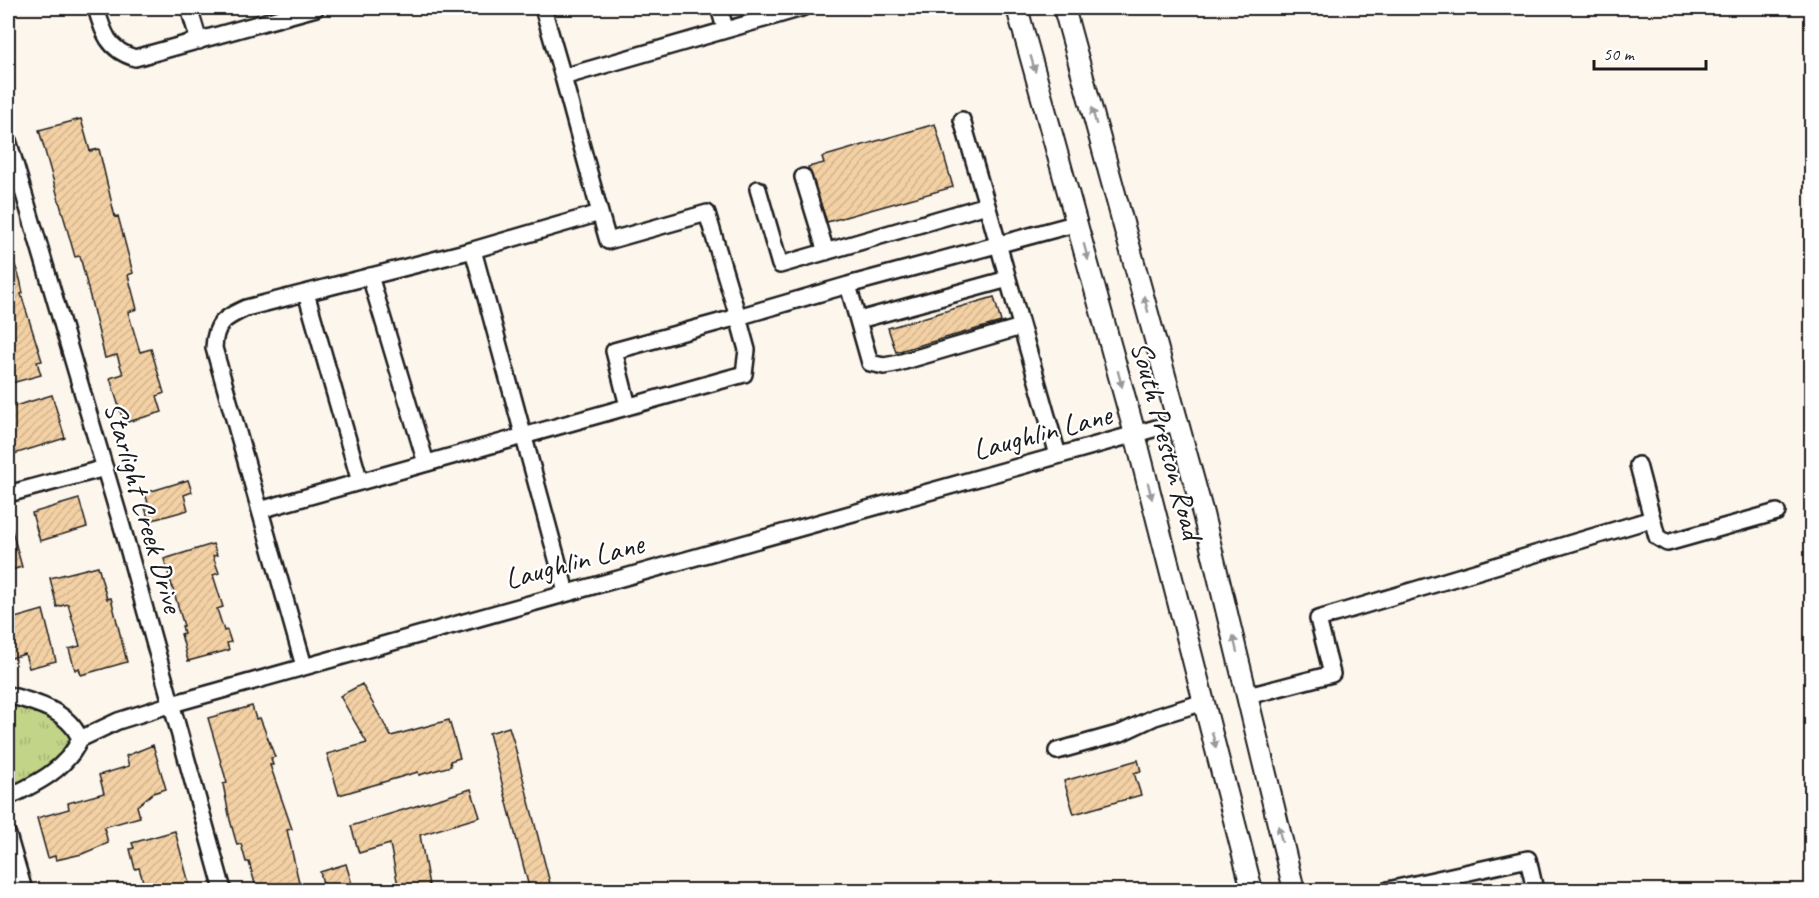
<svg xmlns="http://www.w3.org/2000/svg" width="1819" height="898" font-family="Caveat,sans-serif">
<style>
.park{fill:url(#park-tufts);stroke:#6f7852;stroke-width:1.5}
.building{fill:url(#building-hatch);stroke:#1c1c1c;stroke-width:1.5}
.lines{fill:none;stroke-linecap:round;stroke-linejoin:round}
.minor-casing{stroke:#1c1c1c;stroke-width:20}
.major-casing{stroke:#1c1c1c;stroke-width:24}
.minor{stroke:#fff;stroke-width:15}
.major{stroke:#fff;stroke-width:20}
.oneway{fill:#999}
.labels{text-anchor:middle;stroke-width:4.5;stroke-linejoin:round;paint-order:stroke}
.street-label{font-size:30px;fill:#1c1c1c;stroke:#fff}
</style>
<defs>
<pattern id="park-tufts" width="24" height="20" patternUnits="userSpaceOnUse" patternTransform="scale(1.5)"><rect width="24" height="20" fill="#c2d488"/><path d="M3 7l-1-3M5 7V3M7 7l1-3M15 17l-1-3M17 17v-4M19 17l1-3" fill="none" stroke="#a6b575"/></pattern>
<pattern id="building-hatch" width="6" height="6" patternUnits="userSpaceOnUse" patternTransform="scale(1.5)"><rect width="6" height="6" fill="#f4d1a5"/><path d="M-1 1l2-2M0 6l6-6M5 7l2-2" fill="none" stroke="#d1b38d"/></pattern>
</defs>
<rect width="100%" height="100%" fill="#fdf6ed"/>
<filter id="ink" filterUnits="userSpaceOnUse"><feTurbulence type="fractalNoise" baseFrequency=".0167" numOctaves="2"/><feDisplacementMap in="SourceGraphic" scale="12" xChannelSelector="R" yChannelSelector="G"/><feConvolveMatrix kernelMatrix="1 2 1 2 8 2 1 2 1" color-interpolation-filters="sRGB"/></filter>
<g filter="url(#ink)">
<!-- park -->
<path class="park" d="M8,695l68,34 -3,26 -65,44z"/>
<!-- building -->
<path class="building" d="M81,119l9,32 9,-2 16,68 3,-1 15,57 -5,2 9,34 -9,3 12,40 11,-3 13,44 -7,3 5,16 -38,11 -14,-45 13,-4 -6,-19 -12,3 -25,-102 -5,1 -36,-127z
M935,124l18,63 -126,35 -19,-55 16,-4 -2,-6z
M8,254h3l9,25 3,14 -2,1 21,67 -5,1 4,13 -33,9z
M994,297l7,25 -105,30 -8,-24z
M52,395l13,43 -57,18v-48z
M188,480l4,12 -8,3 4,15 -39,11 -5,-17 4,-1 -3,-10z
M79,499l8,28 -47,14 -8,-28z
M8,527h3l11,40 -14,4z
M213,544l4,11 -4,1 6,17 -6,2 10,32 -6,2 7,22 3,-1 4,12 -4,1 2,7 -41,11 -7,-27 3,-1 -2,-7h2l-20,-67z
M98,566l9,33 4,-1 16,64 -46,13 -2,-7 -4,2 -6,-21 11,-3 -12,-42 -11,3 -7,-29z
M43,610l13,51 -27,7 -4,-14 -17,5v-39z
M362,684l29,52 58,-16 11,38 -10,3 1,5 -32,9 -1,-3 -79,23 -12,-41 40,-11 -27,-47z
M252,706l4,13 4,-1 15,39 -4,1 2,7h-3l22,64 -5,1 14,61h-44l-8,-29h-3l-5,-18 -4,1 -7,-25 -7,-36 4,-1 -19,-65z
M509,727l5,16 38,148h-22l-41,-158z
M153,745l13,44 -13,4 -16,13 3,11 -36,10 4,16 -26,11 -26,6 -1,-4 -7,2 -11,-40 32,-9 -1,-6 36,-10 -5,-18 30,-9 -3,-10z
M1138,760l3,11 -7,2 7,22 -67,19 -10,-33z
M471,789l9,28 -60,18 10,56h-31l-9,-47 -31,9 -8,-27z
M175,831l16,60h-45l-7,-23 -4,1 -5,-20 4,-1 -2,-5z
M346,864l8,27h-29l-5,-19z"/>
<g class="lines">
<defs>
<path id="minor" d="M96,8c7,24 12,42 39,50l181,-50
M189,8l10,33
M543,8l20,69 239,-69
M719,8l6,20
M563,77l37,136
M8,140l115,390 100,360
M803,177l23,75
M758,189l22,76 207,-60 -25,-85
M987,205l71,250
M473,250l127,-37 8,28 99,-28 31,104 -124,34 14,55
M370,276l56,187
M306,293l54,189
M859,320l149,-41
M1021,327l-126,37 -11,2 -14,-3 -22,-78 230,-62
M1638,465l19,72 10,6 110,-31
M8,494l97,-26
M260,510l484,-136 3,-24 -9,-33 110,-32
M304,666l-90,-318c1,-26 11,-30 32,-40l227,-58 93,342
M8,695c27,7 61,16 72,44
M1248,696l84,-22 -14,-55 334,-100
M1057,751l64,-18 34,-16 49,-15
M8,797c28,-13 59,-28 72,-58l38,-18 54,-17 1006,-282
M8,835l16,55
M1388,890l140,-31 7,31"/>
<path id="major" d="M1017,8l118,426 117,456
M1064,8l139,506 91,376"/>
</defs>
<!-- minor casing -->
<use href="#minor" class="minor-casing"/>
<!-- major casing -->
<use href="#major" class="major-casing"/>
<!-- minor -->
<use href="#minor" class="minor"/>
<!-- major -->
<use href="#major" class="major"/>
</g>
<!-- one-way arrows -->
<defs><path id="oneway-solid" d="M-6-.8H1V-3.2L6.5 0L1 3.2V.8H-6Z" transform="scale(1.5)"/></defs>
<g class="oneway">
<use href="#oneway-solid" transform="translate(1033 64) rotate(74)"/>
<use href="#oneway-solid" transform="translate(1094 116) rotate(-105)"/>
<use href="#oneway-solid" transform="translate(1086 252) rotate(75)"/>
<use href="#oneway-solid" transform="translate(1146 304) rotate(-105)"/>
<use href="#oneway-solid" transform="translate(1120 379) rotate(75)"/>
<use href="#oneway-solid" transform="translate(1150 491) rotate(76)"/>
<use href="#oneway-solid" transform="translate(1235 644) rotate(-104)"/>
<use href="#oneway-solid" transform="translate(1214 740) rotate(76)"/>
<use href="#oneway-solid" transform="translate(1280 834) rotate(-103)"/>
</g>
</g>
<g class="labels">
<!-- street labels -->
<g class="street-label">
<text transform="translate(1042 432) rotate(-15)" y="10">Laughlin Lane</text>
<text transform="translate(1167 440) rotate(75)" y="10">South Preston Road</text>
<text transform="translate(144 507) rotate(74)" y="10">Starlight Creek Drive</text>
<text transform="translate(574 561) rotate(-15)" y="10">Laughlin Lane</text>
</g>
</g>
<!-- margin -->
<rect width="1819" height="898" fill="none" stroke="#fff" stroke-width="30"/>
<rect x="15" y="15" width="1789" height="868" fill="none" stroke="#1c1c1c" stroke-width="2" filter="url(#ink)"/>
<!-- scale -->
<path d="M1594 60v9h112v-9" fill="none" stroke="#1c1c1c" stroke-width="3"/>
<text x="1603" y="60" font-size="18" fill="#1c1c1c" stroke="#ffffff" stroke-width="4.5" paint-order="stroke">50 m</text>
</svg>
